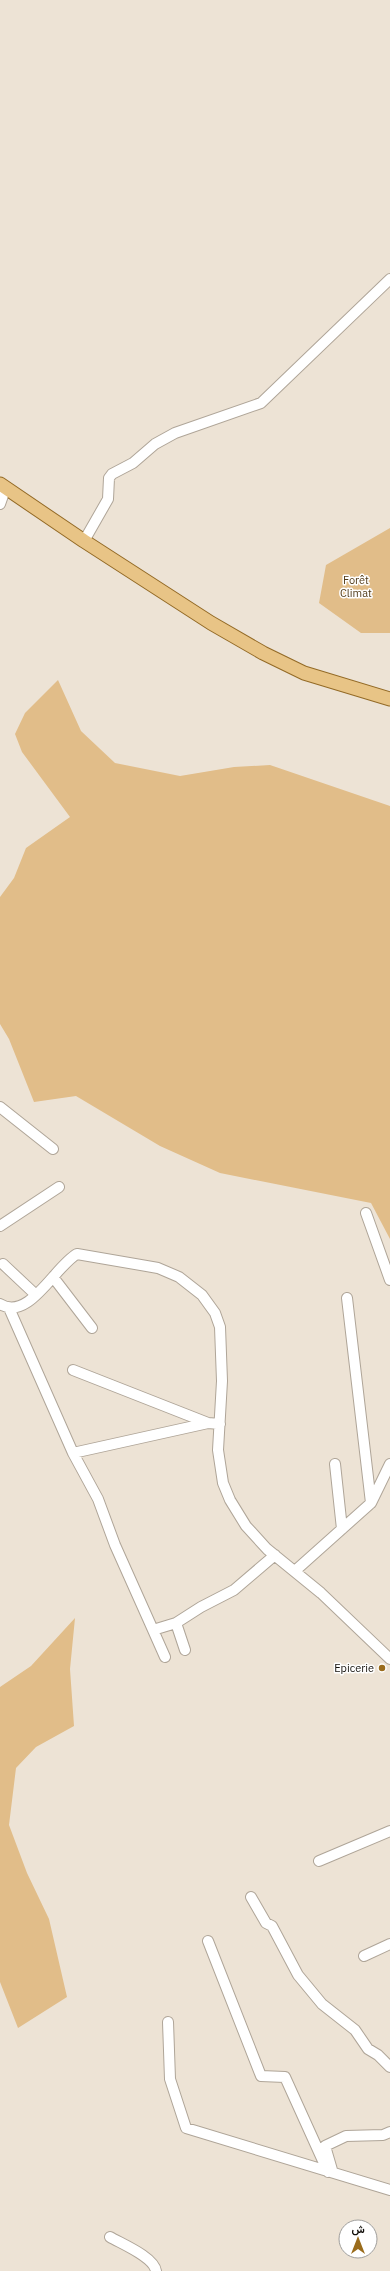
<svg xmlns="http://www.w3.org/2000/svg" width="390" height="2271" font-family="'IBM Plex Sans',Vazirmatn,sans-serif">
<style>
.green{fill:#e1bd89}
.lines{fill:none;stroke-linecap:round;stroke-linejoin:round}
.minor-casing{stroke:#afa598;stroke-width:12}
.major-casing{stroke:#936a26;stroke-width:15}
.minor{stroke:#fff;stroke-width:10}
.major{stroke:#e8c486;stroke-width:13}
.poi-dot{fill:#9a6c1c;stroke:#fff;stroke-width:1.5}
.labels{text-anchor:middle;stroke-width:3;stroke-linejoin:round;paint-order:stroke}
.park-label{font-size:11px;fill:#503a17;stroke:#fff}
.poi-label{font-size:11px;fill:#110e09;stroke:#fff;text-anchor:end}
</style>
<rect width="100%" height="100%" fill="#ede3d5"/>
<!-- green -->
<path class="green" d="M390,528v105h-29l-42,-30 7,-38z
M58,680l23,51 34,32 65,13 54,-9 36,-2 120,41v433l-19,-36 -151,-30 -60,-27 -84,-50 -42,6 -25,-63 -9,-15v-127l14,-19 12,-30 44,-31 -48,-65 -7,-18 10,-21z
M75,1618l-5,51 4,57 -38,21 -20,21 -7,57 18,48 22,46 18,78 -49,31 -18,-46v-295l31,-21z"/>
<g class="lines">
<defs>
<path id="minor" d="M0,504l6,-17
M84,541l24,-42 1,-21 3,-4 21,-11 22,-19 20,-11 86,-30 129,-124
M0,1107l53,42
M366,1213l24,67
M0,1226l59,-39
M3,1264l33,31
M53,1277l39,51
M0,1304c29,18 55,-38 77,-50l81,14 21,9 23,18 13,18 5,14 2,54 -4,69 5,33 7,17 16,26 21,23 54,44 69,66
M9,1308l64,145 25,46 17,46 38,85
M73,1370l135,53
M73,1453l135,-30 12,1
M335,1464l7,65
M371,1503l19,-39
M296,1570l75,-67 -24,-205
M176,1623l9,27
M165,1657l-12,-27 23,-7 25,-16 33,-17 41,-35
M319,1861l71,-30
M251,1897l15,26 6,3 26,49 24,29 33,26 13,19 10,6 12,12
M208,1941l53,135 24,1 43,95
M364,1956l26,-12
M168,2022l2,57 16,49 204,62
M332,2170l-7,-24 21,-10 37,-1 7,-3
M110,2237c12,7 44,20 46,34"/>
<path id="major" d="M0,484l84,57 127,82 52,30 41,20 86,26"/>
</defs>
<!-- minor casing -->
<use href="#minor" class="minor-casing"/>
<!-- major casing -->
<use href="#major" class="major-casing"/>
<!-- minor -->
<use href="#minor" class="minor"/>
<!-- major -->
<use href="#major" class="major"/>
</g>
<!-- markers -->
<circle class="poi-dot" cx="382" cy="1668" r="4"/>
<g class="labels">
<!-- park labels -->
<g class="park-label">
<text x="356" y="584">Forêt<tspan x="356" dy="13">Climat</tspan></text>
</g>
<!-- poi labels -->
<g class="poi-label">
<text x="374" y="1672">Epicerie</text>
</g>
</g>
<!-- north arrow -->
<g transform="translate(358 2239)"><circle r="19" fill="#ffffff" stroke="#a09f9d"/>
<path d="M0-3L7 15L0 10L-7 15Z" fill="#9a6c1c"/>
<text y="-6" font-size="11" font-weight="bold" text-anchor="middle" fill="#110e09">ش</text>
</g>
</svg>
